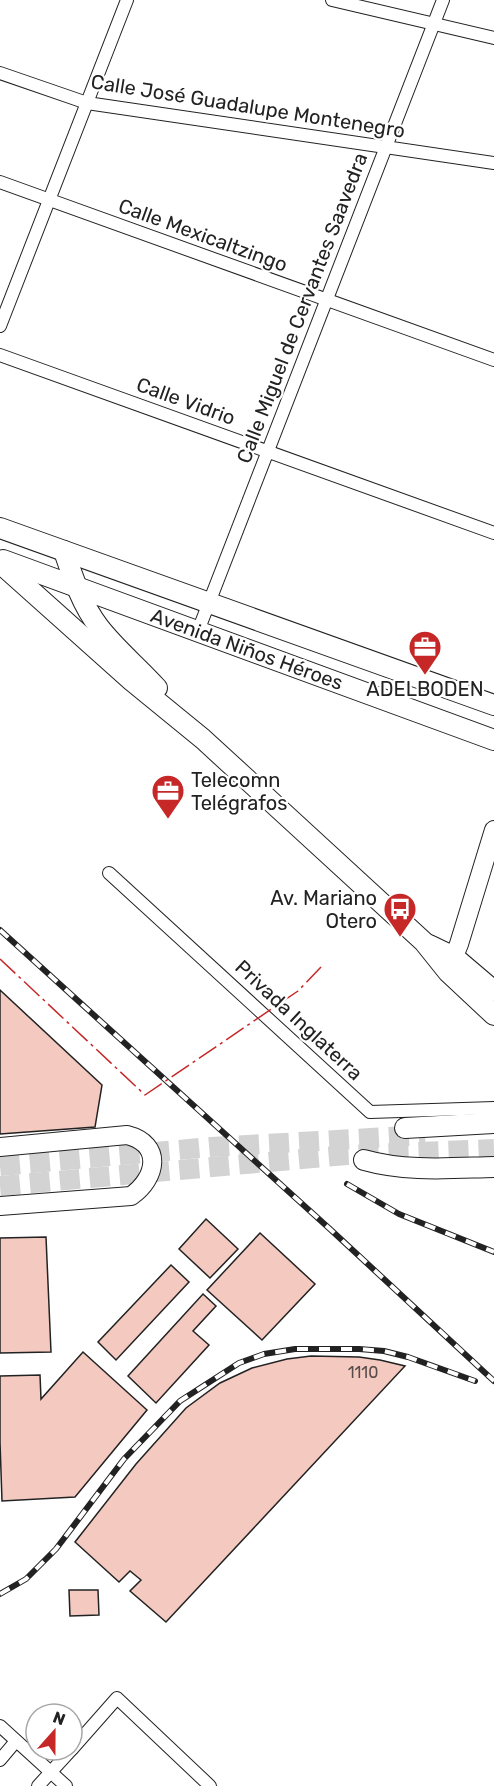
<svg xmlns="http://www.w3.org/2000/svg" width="494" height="1786" font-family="Rubik,sans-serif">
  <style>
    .building { fill: #f3c9c0; stroke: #222; stroke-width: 1.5 }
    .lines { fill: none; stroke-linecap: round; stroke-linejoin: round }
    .primary-tunnel { stroke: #d3d3d3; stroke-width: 20; stroke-dasharray: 20 10; stroke-linecap: butt }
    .minor-casing { stroke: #222; stroke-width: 14 }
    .secondary-casing { stroke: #222; stroke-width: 20 }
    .primary-casing { stroke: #222; stroke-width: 22 }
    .minor { stroke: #fff; stroke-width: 12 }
    .secondary { stroke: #fff; stroke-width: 18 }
    .primary { stroke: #fff; stroke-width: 20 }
    .rail-casing { stroke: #222; stroke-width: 6 }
    .rail { stroke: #fff; stroke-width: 4; stroke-dasharray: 11; stroke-linecap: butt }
    .power { stroke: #c62828; stroke-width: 1.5; stroke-dasharray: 21 4.5 3 4.5; stroke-linecap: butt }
    .labels { text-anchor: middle; stroke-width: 4.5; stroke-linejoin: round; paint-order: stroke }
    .number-label { font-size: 16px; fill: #564c4a }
    .street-label { font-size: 20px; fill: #222; stroke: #fff }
    .poi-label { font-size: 20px; fill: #222; stroke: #fff }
  </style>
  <rect width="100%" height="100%" fill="#fff"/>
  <g class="building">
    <path d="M 0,990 L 102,1085 L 95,1127 L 0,1134 Z"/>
    <path d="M 206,1219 L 238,1249 L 210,1278 L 179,1249 Z"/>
    <path d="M 260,1233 L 315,1284 L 262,1340 L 207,1290 Z"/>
    <path d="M 46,1237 L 51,1352 L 0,1353 L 0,1238 Z"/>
    <path d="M 171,1265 L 189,1282 L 116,1360 L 98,1342 Z"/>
    <path d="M 203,1294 L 216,1306 L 193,1331 L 209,1345 L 156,1403 L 128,1376 Z"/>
    <path d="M 83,1352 L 147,1410 L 75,1497 L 2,1501 L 0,1442 L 0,1376 L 40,1375 L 41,1399 Z"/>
    <path d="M 311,1356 L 359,1357 L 380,1360 L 405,1366 L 166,1622 L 130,1591 L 141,1580 L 130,1571 L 119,1582 L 75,1542 L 136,1464 L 186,1408 L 220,1383 L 252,1368 L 287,1359 Z"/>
    <path d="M 69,1590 L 98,1590 L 99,1615 L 70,1616 Z"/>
  </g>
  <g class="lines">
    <g class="primary-tunnel">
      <path d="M 0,1166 L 211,1147 L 425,1135"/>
      <path d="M 0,1186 L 347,1155 L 494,1149"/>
    </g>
    <g class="minor-casing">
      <g id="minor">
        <path d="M 332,0 L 494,38"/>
        <path d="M 0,73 L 87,103 L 494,163"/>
        <path d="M 0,182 L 494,360"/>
        <path d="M 0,326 L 127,0"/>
        <path d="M 0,355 L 494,533"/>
        <path d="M 198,631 L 443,0"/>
        <path d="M 109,873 L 370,1112 L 494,1108"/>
        <path d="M 0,1726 L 66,1786"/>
        <path d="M 72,1749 L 117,1698 L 210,1786"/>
        <path d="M 0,1760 L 16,1741"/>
        <path d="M 38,1786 L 71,1750"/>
      </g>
    </g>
    <g class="secondary-casing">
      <g id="secondary">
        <path d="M 448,971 L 459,944 L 494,830"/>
        <path d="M 0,1147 L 127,1135 C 163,1144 157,1178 131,1196 L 0,1206"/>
      </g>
    </g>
    <g class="primary-casing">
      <g id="primary">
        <path d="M 0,528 L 494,705"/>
        <path d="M 64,551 C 73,578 82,605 99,627 C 116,649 139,668 157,688"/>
        <path d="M 3,560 L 494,740"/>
        <path d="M 0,563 L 132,681 L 203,739 L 424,942 L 448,972 L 494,1015"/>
        <path d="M 429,945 L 454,957 L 494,991"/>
        <path d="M 405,1128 L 494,1123"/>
        <path d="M 364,1160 C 406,1172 451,1168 494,1167"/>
      </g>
    </g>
    <use href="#minor" class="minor"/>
    <use href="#secondary" class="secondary"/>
    <use href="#primary" class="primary"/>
    <g class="rail-casing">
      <g id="rail">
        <path d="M 0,930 L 331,1230 L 494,1381"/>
        <path d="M 347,1184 L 399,1214 L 494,1252"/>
        <path d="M 0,1594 L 26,1579 L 56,1549 L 124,1459 L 180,1401 L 239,1363 L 264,1354 L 295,1349 L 359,1349 L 384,1351 L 408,1357 L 475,1381"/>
      </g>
    </g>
    <use href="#rail" class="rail"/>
    <path class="power" d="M 0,959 L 145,1095 L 298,991 L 322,966"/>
  </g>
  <defs>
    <g id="office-pin" transform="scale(1.725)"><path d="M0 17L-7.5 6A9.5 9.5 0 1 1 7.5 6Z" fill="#c62828" stroke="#fff"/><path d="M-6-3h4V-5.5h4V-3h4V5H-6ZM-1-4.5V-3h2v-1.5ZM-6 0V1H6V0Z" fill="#fff"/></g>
    <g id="bus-pin" transform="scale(1.725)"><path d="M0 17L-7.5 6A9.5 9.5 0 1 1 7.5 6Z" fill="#c62828" stroke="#fff"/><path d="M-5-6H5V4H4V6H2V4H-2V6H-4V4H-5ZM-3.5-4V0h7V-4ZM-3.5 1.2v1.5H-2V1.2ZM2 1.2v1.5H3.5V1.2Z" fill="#fff"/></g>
  </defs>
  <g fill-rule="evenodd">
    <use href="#office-pin" x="425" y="647"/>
    <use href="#office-pin" x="168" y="791"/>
    <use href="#bus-pin" x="400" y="909"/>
  </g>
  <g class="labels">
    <g class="number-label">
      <text x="363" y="1378">1110</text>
    </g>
    <g class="street-label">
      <text transform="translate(248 106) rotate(9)" y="7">Calle José Guadalupe Montenegro</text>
      <text transform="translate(203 235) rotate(20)" y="7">Calle Mexicaltzingo</text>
      <text transform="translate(302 308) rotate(-69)" y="7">Calle Miguel de Cervantes Saavedra</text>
      <text transform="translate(186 401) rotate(20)" y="7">Calle Vidrio</text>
      <text transform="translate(247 649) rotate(20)" y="7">Avenida Niños Héroes</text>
      <text transform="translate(299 1020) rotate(43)" y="7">Privada Inglaterra</text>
    </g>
    <g class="poi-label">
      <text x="425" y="696">ADELBODEN</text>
      <text x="191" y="787" text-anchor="start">Telecomn<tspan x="191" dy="23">Telégrafos</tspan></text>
      <text x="377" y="905" text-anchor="end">Av. Mariano<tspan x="377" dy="23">Otero</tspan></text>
    </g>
  </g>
  <g transform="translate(54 1732) rotate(21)"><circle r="28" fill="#ffffff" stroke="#a7a7a7" stroke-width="1.5"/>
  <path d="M0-4.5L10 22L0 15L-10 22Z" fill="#c62828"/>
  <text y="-9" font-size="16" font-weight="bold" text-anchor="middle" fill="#222222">N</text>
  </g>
</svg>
